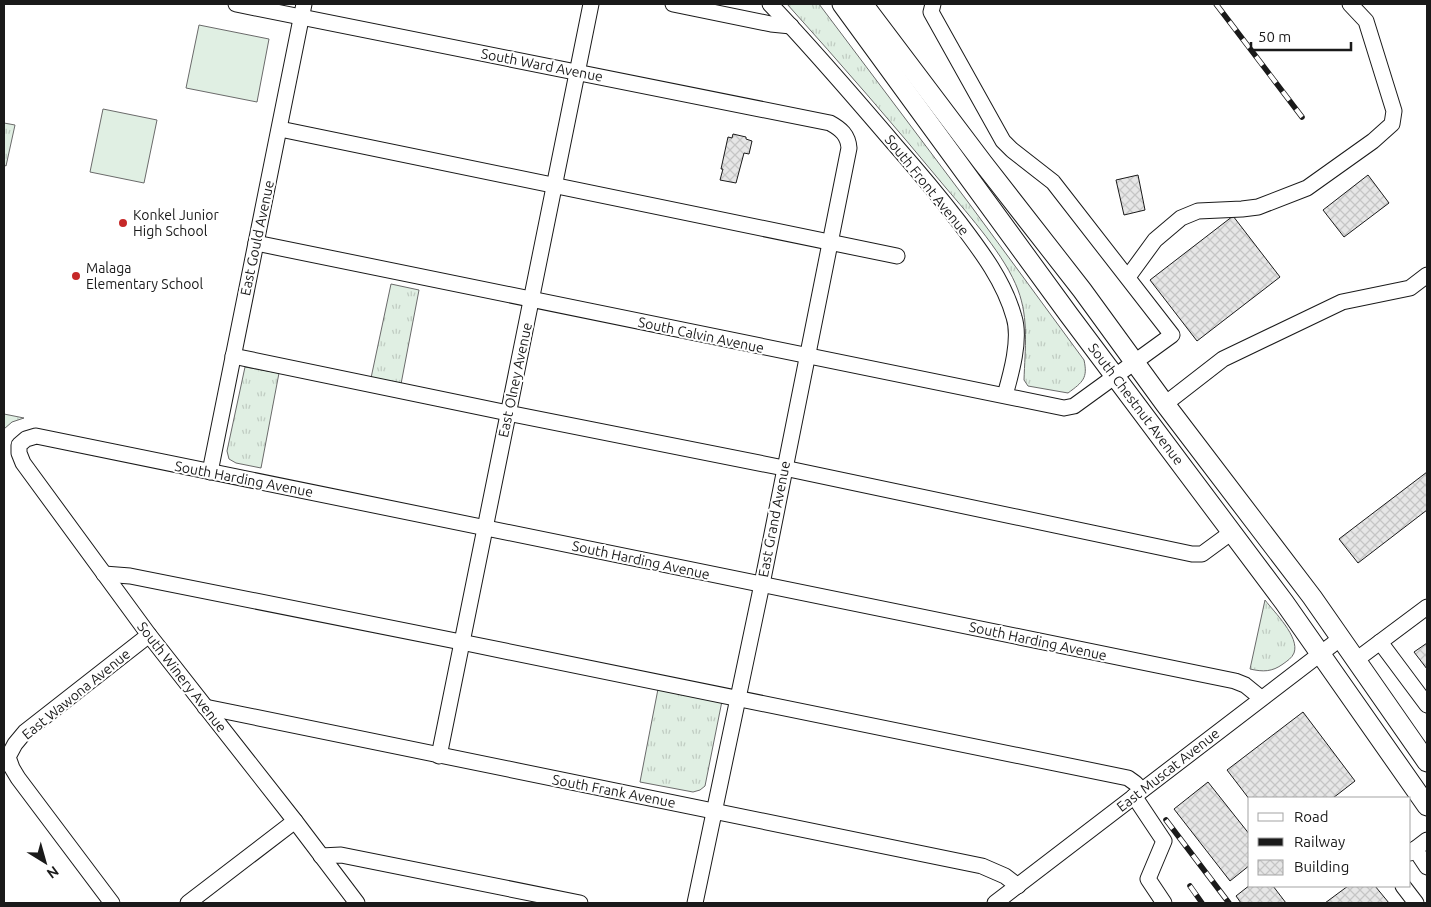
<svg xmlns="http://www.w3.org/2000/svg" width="1431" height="907" font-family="Ubuntu,sans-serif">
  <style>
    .grass { fill: url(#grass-tufts); stroke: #6a6a6a }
    .pitch { fill: #e0efe3; stroke: #6a6a6a }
    .building { fill: url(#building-cross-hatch); stroke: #1a1a1a }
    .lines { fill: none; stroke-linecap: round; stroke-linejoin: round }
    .minor-casing { stroke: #1a1a1a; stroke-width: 17 }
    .major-casing { stroke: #1a1a1a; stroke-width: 21 }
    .minor { stroke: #fff; stroke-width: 15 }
    .major { stroke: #fff; stroke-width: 19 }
    .rail-casing { stroke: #1a1a1a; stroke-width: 5.5 }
    .rail { stroke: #fff; stroke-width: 4; stroke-dasharray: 11; stroke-linecap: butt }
    .poi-dot { fill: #c62828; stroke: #fff; stroke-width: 2 }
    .labels { text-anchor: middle; stroke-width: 4; stroke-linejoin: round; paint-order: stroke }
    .street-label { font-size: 14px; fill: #1a1a1a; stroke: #fff }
    .poi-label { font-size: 14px; fill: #1a1a1a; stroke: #fff; text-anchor: start }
  </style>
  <defs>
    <pattern id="grass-tufts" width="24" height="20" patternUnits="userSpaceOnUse" patternTransform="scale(1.25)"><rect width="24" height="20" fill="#e0efe3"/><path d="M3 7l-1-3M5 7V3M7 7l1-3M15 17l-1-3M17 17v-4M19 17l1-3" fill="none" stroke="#c0ccc2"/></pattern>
    <pattern id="building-cross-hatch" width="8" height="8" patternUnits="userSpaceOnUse" patternTransform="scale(1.25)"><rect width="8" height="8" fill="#e6e6e6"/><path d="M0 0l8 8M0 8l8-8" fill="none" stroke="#c5c5c5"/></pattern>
  </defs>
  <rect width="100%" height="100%" fill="#fff"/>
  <g class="grass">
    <path d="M 787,4 L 819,4 L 971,206 L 1084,360 C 1088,378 1083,382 1068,393 L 1028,386 L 1024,380 C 1025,349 1029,319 1018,290 C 1006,257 969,215 946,188 C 894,125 841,64 787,4 Z"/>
    <path d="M 4,123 L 15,125 L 6,166 L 4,165 Z"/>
    <path d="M 391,284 L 419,290 L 401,384 L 371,378 Z"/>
    <path d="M 245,367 L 279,373 L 261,468 L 236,463 L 229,459 L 227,451 Z"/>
    <path d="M 4,414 L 24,418 L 12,422 L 4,429 Z"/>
    <path d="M 1265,600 C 1274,612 1300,637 1294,653 C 1292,658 1287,661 1283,664 C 1272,672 1263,672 1250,669 Z"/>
    <path d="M 658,689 L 722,701 L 705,786 L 700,790 L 693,792 L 640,782 Z"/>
  </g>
  <g class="pitch">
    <path d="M 199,25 L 269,39 L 257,102 L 186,88 Z"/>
    <path d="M 103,109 L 157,120 L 144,183 L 90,172 Z"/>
  </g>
  <g class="building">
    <path d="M 733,134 L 746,137 L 746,139 L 752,141 L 749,154 L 744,153 L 736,183 L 720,180 L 723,169 L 721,169 L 728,137 L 732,138 Z"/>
    <path d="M 1138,175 L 1145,210 L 1124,215 L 1116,180 Z"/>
    <path d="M 1368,175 L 1389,203 L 1344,237 L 1323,210 Z"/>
    <path d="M 1233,216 L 1280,277 L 1197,341 L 1150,280 Z"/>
    <path d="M 1427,472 L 1427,510 L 1358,563 L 1339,539 Z"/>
    <path d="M 1427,643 L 1427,669 L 1414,652 Z"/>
    <path d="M 1303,712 L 1355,781 L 1333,798 L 1250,798 L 1250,800 L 1227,770 Z"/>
    <path d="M 1208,782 L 1250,835 L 1250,865 L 1230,881 L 1174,809 Z"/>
    <path d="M 1250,885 L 1273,886 L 1286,903 L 1241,903 L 1236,896 Z"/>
    <path d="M 1348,886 L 1375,886 L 1389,903 L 1325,903 Z"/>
  </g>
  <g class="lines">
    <g class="minor-casing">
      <g id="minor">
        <path d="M 236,4 L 830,123 C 841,129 848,135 849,148 L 762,584 L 695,903"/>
        <path d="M 673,4 L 771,24 L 791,26"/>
        <path d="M 770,4 C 814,50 855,98 896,146 C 918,171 939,196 959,222 C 981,251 1004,281 1014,317 C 1021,339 1011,374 1005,395"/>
        <path d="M 280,129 L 897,256"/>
        <path d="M 256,243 L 1064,408 L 1074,406 L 1172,335 L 1053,182 L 1012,150 L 1003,141 L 931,12 L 933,4"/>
        <path d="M 1128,277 L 1155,240 L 1181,218 L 1198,211 L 1242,209 L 1258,207 L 1307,188 L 1373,141 L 1392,124 L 1394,111 L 1366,21 L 1350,4"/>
        <path d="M 233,356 L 508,413 L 784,468 L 1192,554 L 1202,554 L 1232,532"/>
        <path d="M 1165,404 L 1223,359 L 1342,302 L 1410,288 L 1427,275"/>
        <path d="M 210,472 L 304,4"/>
        <path d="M 104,574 L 130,576 L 461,642 L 1128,778 L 1135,783 L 1142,790"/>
        <path d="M 1380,642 L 1427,705"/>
        <path d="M 1356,660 L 1427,607"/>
        <path d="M 205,707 L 982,866 L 1005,876 L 1018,886"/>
        <path d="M 439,756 L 591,4"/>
        <path d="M 1134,796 L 1164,841 L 1148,879 L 1164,903"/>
        <path d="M 1415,849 L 1427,867"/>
        <path d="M 1410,853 L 1427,840"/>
        <path d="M 321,856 L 341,855 L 580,903"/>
        <path d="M 1403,886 L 1416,903"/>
        <path d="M 112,903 L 18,778 L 12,768 L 8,757 L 15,744 L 25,732 L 149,635"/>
        <path d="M 188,903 L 295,821"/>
        <path d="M 357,903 L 295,821 L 149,635 L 23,463 L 19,453 L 19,445 L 26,439 L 36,436 L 1235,681 L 1245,685 L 1261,698"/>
        <path d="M 995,903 L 1341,638"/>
      </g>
    </g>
    <g class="major-casing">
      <g id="major">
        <path d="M 842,4 L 1069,315 L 1284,602 L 1427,806"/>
        <path d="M 863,4 L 983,163 L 1082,290 L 1165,404 L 1312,597 L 1427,762"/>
      </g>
    </g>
    <use href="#minor" class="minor"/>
    <use href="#major" class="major"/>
    <g class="rail-casing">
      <g id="rail">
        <path d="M 1216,4 L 1302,117"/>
        <path d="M 1166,820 L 1229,903"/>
        <path d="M 1190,886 L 1202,903"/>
      </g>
    </g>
    <use href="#rail" class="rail"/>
  </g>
  <g class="poi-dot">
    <circle cx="123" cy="223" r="5"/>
    <circle cx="76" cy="276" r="5"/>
  </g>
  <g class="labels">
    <g class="street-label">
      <text transform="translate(542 65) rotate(11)" y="5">South Ward Avenue</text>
      <text transform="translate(927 185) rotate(51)" y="5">South Front Avenue</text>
      <text transform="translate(257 238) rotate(-78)" y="5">East Gould Avenue</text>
      <text transform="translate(701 335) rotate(12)" y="5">South Calvin Avenue</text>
      <text transform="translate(515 380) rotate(-78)" y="5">East Olney Avenue</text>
      <text transform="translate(1136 404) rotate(53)" y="5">South Chestnut Avenue</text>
      <text transform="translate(244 479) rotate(11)" y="5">South Harding Avenue</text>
      <text transform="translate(774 519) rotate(-79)" y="5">East Grand Avenue</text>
      <text transform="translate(641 560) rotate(12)" y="5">South Harding Avenue</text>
      <text transform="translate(1038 641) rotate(12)" y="5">South Harding Avenue</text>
      <text transform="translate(182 677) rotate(52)" y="5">South Winery Avenue</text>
      <text transform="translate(76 694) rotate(-39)" y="5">East Wawona Avenue</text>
      <text transform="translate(1168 770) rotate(-38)" y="5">East Muscat Avenue</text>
      <text transform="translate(614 791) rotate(11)" y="5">South Frank Avenue</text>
    </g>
    <g class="poi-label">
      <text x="133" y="220">Konkel Junior<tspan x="133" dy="16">High School</tspan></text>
      <text x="86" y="273">Malaga<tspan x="86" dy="16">Elementary School</tspan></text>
    </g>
  </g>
  <rect width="1431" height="907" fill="none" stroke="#1a1a1a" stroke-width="10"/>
  <rect x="1248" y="797" width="162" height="90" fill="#ffffff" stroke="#a3a3a3"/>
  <rect x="1258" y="813" width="25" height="8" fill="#ffffff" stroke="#a3a3a3"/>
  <text x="1294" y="822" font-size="15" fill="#1a1a1a">Road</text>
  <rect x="1258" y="838" width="25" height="8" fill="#1a1a1a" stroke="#a3a3a3"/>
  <text x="1294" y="847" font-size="15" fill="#1a1a1a">Railway</text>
  <rect x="1258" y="860" width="25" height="15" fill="url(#building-cross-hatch)" stroke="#a3a3a3"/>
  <text x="1294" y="872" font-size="15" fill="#1a1a1a">Building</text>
  <g transform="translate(45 862) rotate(143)" stroke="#ffffff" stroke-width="4" paint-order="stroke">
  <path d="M0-4L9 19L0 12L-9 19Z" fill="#1a1a1a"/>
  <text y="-8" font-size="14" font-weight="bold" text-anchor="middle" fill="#1a1a1a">N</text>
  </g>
  <path d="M1251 42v8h100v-8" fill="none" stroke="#1a1a1a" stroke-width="2.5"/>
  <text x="1258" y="42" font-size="15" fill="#1a1a1a" stroke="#ffffff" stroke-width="4" paint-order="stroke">50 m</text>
</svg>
